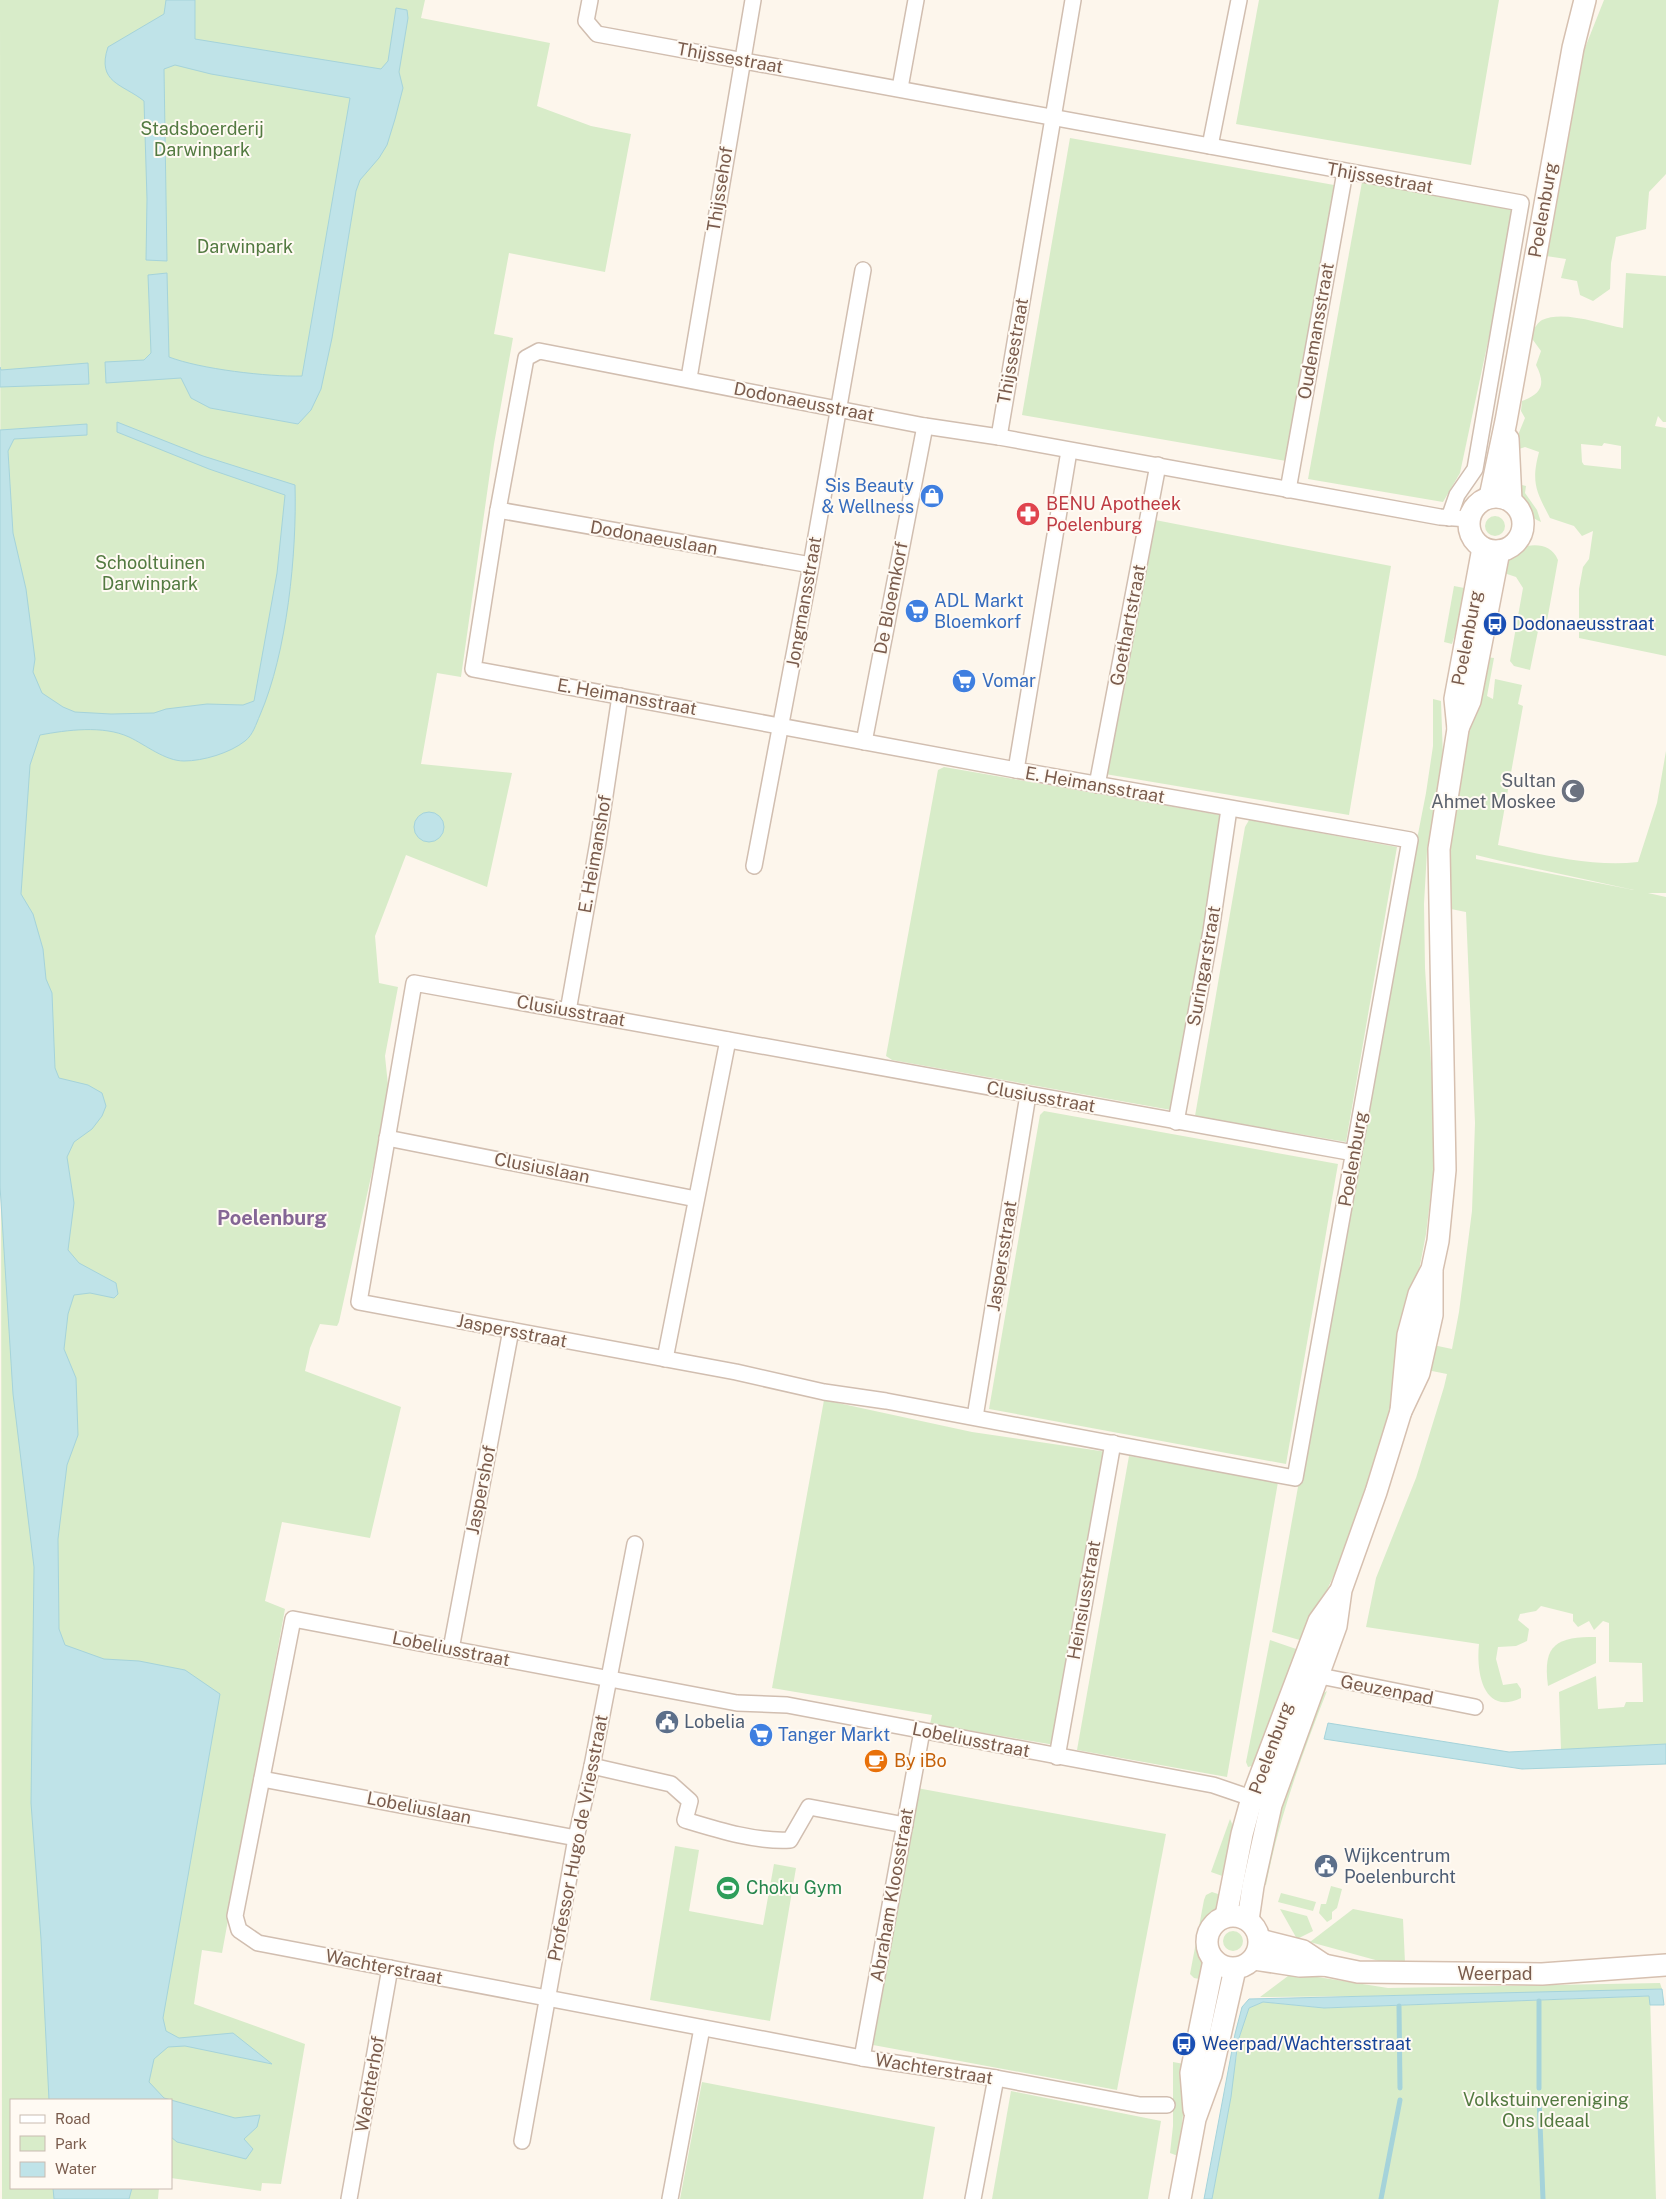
<svg xmlns="http://www.w3.org/2000/svg" width="1666" height="2199" font-family="'Public Sans',sans-serif">
  <style>
    .green { fill: #d8ecc9; fill-rule: evenodd }
    .water { fill: #bfe3e8; stroke: #a5d3da }
    .lines { fill: none; stroke-linecap: round; stroke-linejoin: round }
    .stream { stroke: #a5d3da; stroke-width: 5 }
    .street-casing { stroke: #d1beb0; stroke-width: 18 }
    .secondary-casing { stroke: #d6c0b0; stroke-width: 24 }
    .street { stroke: #fff; stroke-width: 15 }
    .secondary { stroke: #fff; stroke-width: 21 }
    .labels { text-anchor: middle; stroke-width: 4; stroke-linejoin: round; paint-order: stroke }
    .street-label { font-size: 18px; fill: #7a5c4d; stroke: #fffaf3 }
    .park-label { font-size: 18px; fill: #537a41; stroke: #fffaf3 }
    .shop-label { font-size: 18px; fill: #366cbe; stroke: #fffaf3; text-anchor: start }
    .health-label { font-size: 18px; fill: #be3a42; stroke: #fffaf3; text-anchor: start }
    .transit-label { font-size: 18px; fill: #164399; stroke: #fffaf3; text-anchor: start }
    .worship-label { font-size: 18px; fill: #5b616d; stroke: #fffaf3; text-anchor: end }
    .service-label { font-size: 18px; fill: #4e5e75; stroke: #fffaf3; text-anchor: start }
    .food-label { font-size: 18px; fill: #c56008; stroke: #fffaf3; text-anchor: start }
    .leisure-label { font-size: 18px; fill: #27864d; stroke: #fffaf3; text-anchor: start }
    .quarter-label { font-size: 20px; font-weight: bold; fill: #846695; stroke: #fffaf3 }
  </style>
  <rect width="100%" height="100%" fill="#fdf6ec"/>
  <g class="green">
    <path d="M 0,0 L 425,0 L 421,18 L 550,43 L 537,106 L 591,126 L 631,134 L 605,272 L 509,253 L 494,334 L 513,338 L 494,444 L 461,677 L 437,673 L 421,764 L 512,773 L 487,887 L 406,855 L 375,936 L 379,983 L 398,987 L 385,1056 L 389,1095 L 339,1322 L 337,1326 L 320,1324 L 310,1348 L 305,1371 L 401,1407 L 370,1538 L 282,1522 L 265,1601 L 285,1609 L 222,1953 L 202,1950 L 194,2004 L 305,2044 L 281,2184 L 262,2183 L 261,2191 L 171,2178 L 171,2100 L 11,2100 L 11,2188 L 159,2188 L 158,2199 L 2,2199 Z"/>
    <path d="M 1259,0 L 1499,0 L 1471,165 L 1236,124 Z"/>
    <path d="M 1604,0 L 1666,0 L 1666,174 L 1649,192 L 1646,229 L 1616,237 L 1611,263 L 1610,289 L 1593,301 L 1580,295 L 1577,281 L 1561,278 L 1566,259 L 1533,254 L 1569,88 Z"/>
    <path d="M 1070,138 L 1334,185 L 1286,461 L 1022,415 Z"/>
    <path d="M 1362,182 L 1516,210 L 1460,473 L 1443,502 L 1308,479 Z"/>
    <path d="M 1626,273 L 1666,276 L 1666,422 L 1663,422 L 1658,416 L 1655,426 L 1666,428 L 1666,656 L 1579,638 L 1579,589 L 1583,567 L 1589,559 L 1593,531 L 1582,536 L 1574,526 L 1550,518 C 1536,491 1531,483 1539,452 L 1525,447 L 1519,449 L 1518,435 L 1525,418 L 1521,411 L 1522,401 C 1542,394 1546,384 1536,365 L 1541,351 L 1533,340 L 1532,331 C 1535,328 1538,322 1542,320 C 1563,310 1601,324 1623,328 ZM 1604,443 L 1621,446 L 1621,469 L 1584,465 L 1582,462 L 1581,444 L 1602,446 Z"/>
    <path d="M 1518,484 L 1526,486 L 1525,493 L 1537,510 L 1541,522 C 1523,514 1521,503 1518,484 Z"/>
    <circle cx="1495" cy="526" r="10"/>
    <path d="M 1150,519 L 1391,566 L 1349,815 L 1105,774 Z"/>
    <path d="M 1527,546 C 1540,544 1552,546 1558,560 L 1545,632 L 1538,631 L 1530,670 L 1514,666 L 1510,661 L 1523,588 L 1516,577 L 1501,572 L 1510,557 Z"/>
    <path d="M 1454,586 L 1469,589 L 1452,644 L 1444,642 Z"/>
    <path d="M 1485,657 L 1494,658 L 1487,696 L 1493,699 L 1495,679 L 1522,685 L 1518,704 L 1523,706 L 1498,845 C 1544,855 1592,867 1638,862 L 1657,803 L 1666,751 L 1666,893 L 1648,893 L 1666,897 L 1666,1744 L 1561,1750 L 1559,1692 L 1596,1676 L 1598,1709 L 1624,1707 L 1626,1702 L 1643,1702 L 1642,1663 L 1609,1662 L 1609,1623 L 1603,1621 L 1594,1630 L 1589,1621 L 1578,1627 L 1573,1621 L 1573,1614 L 1541,1606 L 1536,1611 L 1520,1614 L 1518,1620 L 1529,1629 L 1527,1641 L 1516,1646 L 1498,1647 L 1496,1659 L 1503,1685 L 1517,1683 L 1521,1689 L 1521,1698 C 1483,1716 1476,1672 1479,1644 L 1366,1627 L 1376,1578 L 1416,1478 L 1444,1387 L 1447,1374 L 1427,1370 L 1433,1345 L 1452,1349 L 1459,1312 L 1472,1211 L 1475,1123 L 1466,912 L 1451,909 C 1449,895 1445,880 1446,867 C 1452,796 1472,727 1485,657 ZM 1476,855 L 1505,862 L 1634,890 L 1476,859 Z"/>
    <path d="M 1433,699 L 1441,701 L 1443,758 L 1427,851 L 1424,904 L 1425,968 L 1433,1095 L 1435,1159 L 1426,1234 L 1393,1406 L 1375,1470 L 1341,1560 L 1303,1641 L 1272,1632 L 1381,1024 L 1426,793 L 1433,746 Z"/>
    <path d="M 944,767 L 1220,815 L 1224,818 L 1171,1110 L 892,1060 L 886,1056 L 938,770 Z"/>
    <path d="M 1249,820 L 1397,847 L 1346,1142 L 1195,1116 L 1245,827 Z"/>
    <path d="M 1044,1111 L 1338,1164 L 1286,1464 L 989,1409 L 1040,1115 Z"/>
    <path d="M 824,1400 L 972,1432 L 1107,1452 L 1055,1745 L 930,1724 L 932,1715 L 772,1688 Z"/>
    <path d="M 1129,1456 L 1278,1482 L 1227,1777 L 1077,1750 Z"/>
    <path d="M 1596,1637 L 1596,1663 L 1548,1686 C 1542,1643 1558,1637 1596,1637 Z"/>
    <path d="M 1270,1640 L 1299,1650 L 1256,1765 L 1248,1767 L 1246,1762 Z"/>
    <path d="M 1327,1691 C 1302,1754 1279,1818 1266,1885 L 1260,1883 L 1272,1833 L 1316,1698 Z"/>
    <path d="M 917,1788 L 1166,1834 L 1117,2090 L 873,2045 Z"/>
    <path d="M 1230,1819 L 1233,1826 L 1228,1878 L 1211,1872 Z"/>
    <path d="M 675,1846 L 699,1850 L 689,1911 L 763,1925 L 774,1864 L 796,1868 L 770,2021 L 650,2000 Z"/>
    <path d="M 1331,1886 L 1342,1889 L 1337,1908 L 1332,1912 L 1332,1919 L 1327,1922 L 1319,1913 L 1321,1904 L 1326,1904 Z"/>
    <path d="M 1212,1892 L 1224,1896 L 1218,1910 L 1209,1919 L 1201,1936 L 1199,1944 L 1206,1961 L 1205,1980 L 1194,1978 L 1190,1974 L 1204,1900 L 1206,1895 Z"/>
    <path d="M 1281,1893 L 1316,1902 L 1313,1911 L 1278,1902 Z"/>
    <path d="M 1280,1909 L 1307,1916 L 1313,1931 L 1297,1939 Z"/>
    <path d="M 1353,1909 L 1403,1919 L 1405,1963 L 1379,1961 L 1310,1942 Z"/>
    <circle cx="1233" cy="1941" r="10"/>
    <path d="M 1292,1973 L 1388,1988 L 1660,1983 L 1662,1989 L 1549,1994 L 1260,1997 Z"/>
    <path d="M 1650,1996 L 1656,2199 L 1212,2199 L 1241,2030 L 1249,2008 L 1263,2002 L 1324,2008 Z"/>
    <path d="M 1173,2062 L 1184,2064 L 1184,2107 L 1178,2156 L 1170,2153 L 1173,2126 Z"/>
    <path d="M 702,2082 L 935,2127 L 923,2199 L 680,2199 Z"/>
    <path d="M 1011,2091 L 1161,2121 L 1148,2199 L 992,2199 Z"/>
  </g>
  <g class="water">
    <path d="M 166,0 L 195,0 L 195,39 L 381,69 L 388,61 L 396,8 L 407,10 L 408,18 L 399,72 L 403,88 L 395,119 L 387,145 L 379,158 L 360,180 L 356,191 L 332,338 L 321,389 L 311,410 L 298,424 L 210,408 L 191,398 L 181,378 L 106,383 L 105,362 L 144,360 L 151,353 L 148,275 L 167,273 L 169,357 C 200,369 268,377 302,376 L 350,98 L 211,74 L 175,65 L 164,69 L 167,261 L 146,260 L 147,199 L 144,101 C 123,84 96,83 108,47 L 164,14 Z"/>
    <path d="M 88,363 L 89,384 L 0,387 L 0,367 L 1,370 Z"/>
    <path d="M 117,422 L 203,456 L 295,485 C 297,553 287,653 260,715 C 256,724 253,735 245,741 C 230,753 203,761 184,761 C 165,761 146,745 129,737 C 103,725 67,730 40,735 L 30,765 L 21,894 L 33,914 L 43,949 L 46,979 L 52,993 L 55,1068 L 59,1078 L 88,1085 L 102,1093 L 106,1106 L 102,1116 L 92,1129 L 74,1142 L 67,1157 L 74,1203 L 68,1250 L 79,1263 L 116,1283 L 118,1294 L 114,1298 L 90,1293 L 74,1295 L 68,1314 L 64,1349 L 76,1378 L 78,1435 L 67,1465 L 58,1539 L 59,1629 L 65,1645 L 104,1659 L 139,1661 L 185,1670 L 220,1694 L 163,2018 L 166,2031 L 179,2038 L 233,2033 L 272,2064 L 185,2046 L 168,2047 L 154,2059 L 149,2082 L 164,2098 L 171,2100 L 49,2100 L 41,1939 L 31,1803 L 34,1567 L 13,1394 L 0,1186 L 0,430 L 87,424 L 87,435 L 14,439 L 8,451 L 13,533 L 26,589 L 35,659 L 33,672 L 42,693 L 63,707 L 75,712 L 111,714 L 154,713 L 166,709 L 207,704 L 243,705 L 254,701 L 277,573 L 285,495 L 209,469 L 117,432 Z"/>
    <circle cx="429" cy="827" r="15"/>
    <path d="M 1328,1723 L 1509,1752 L 1666,1744 L 1666,1764 L 1522,1769 L 1324,1739 Z"/>
    <path d="M 1662,1989 L 1664,2005 L 1650,2005 L 1649,1996 L 1324,2008 L 1263,2002 L 1249,2008 L 1238,2041 L 1231,2097 L 1212,2199 L 1204,2199 L 1235,2034 L 1242,2007 L 1249,1999 Z"/>
    <path d="M 171,2100 L 235,2118 L 260,2115 L 257,2127 L 244,2139 L 253,2149 L 246,2159 L 177,2142 L 171,2137 Z"/>
    <path d="M 53,2188 L 132,2188 L 129,2199 L 54,2199 Z"/>
  </g>
  <g class="lines">
    <g class="stream">
      <path d="M 1399,2006 L 1400,2088"/>
      <path d="M 1539,2088 L 1539,2001"/>
      <path d="M 1539,2098 L 1543,2199"/>
      <path d="M 1381,2199 L 1400,2100"/>
    </g>
    <g class="street-casing">
      <g id="street">
        <path d="M 590,0 L 586,21 L 597,34 L 1521,203 L 1475,469 L 1457,495 L 1449,518"/>
        <path d="M 900,88 L 916,0"/>
        <path d="M 1210,146 L 1239,0"/>
        <path d="M 689,378 L 753,0"/>
        <path d="M 999,437 L 1073,0"/>
        <path d="M 1288,490 L 1345,172"/>
        <path d="M 498,510 L 811,565"/>
        <path d="M 864,742 L 925,426"/>
        <path d="M 1016,770 L 1069,451"/>
        <path d="M 1097,785 L 1158,465"/>
        <path d="M 754,866 L 811,565 L 863,270"/>
        <path d="M 568,1011 L 598,842 L 620,696"/>
        <path d="M 1176,1122 L 1211,931 L 1229,809"/>
        <path d="M 387,1138 L 696,1199"/>
        <path d="M 1354,1153 L 414,983 L 359,1302 L 736,1372 L 824,1392 L 886,1401 L 1295,1478 L 1410,840 L 1016,770 L 473,669 L 498,510 L 526,358 L 539,351 L 925,426 L 999,437 L 1440,517 L 1469,519"/>
        <path d="M 665,1359 L 728,1040"/>
        <path d="M 975,1417 L 1028,1095"/>
        <path d="M 451,1649 L 511,1330"/>
        <path d="M 1310,1674 L 1475,1707"/>
        <path d="M 1057,1757 L 1113,1443"/>
        <path d="M 592,1766 L 671,1784 L 690,1801 L 685,1820 C 718,1830 756,1842 790,1840 L 809,1807 L 905,1825"/>
        <path d="M 262,1779 L 576,1838"/>
        <path d="M 862,2058 L 922,1731"/>
        <path d="M 1167,2105 L 1140,2105 L 996,2078 L 862,2058 L 258,1943 L 239,1930 L 235,1916 L 293,1619 L 737,1703 L 787,1705 L 1213,1785 L 1260,1801"/>
        <path d="M 522,2141 L 576,1838 L 592,1766 L 635,1544"/>
        <path d="M 349,2199 L 390,1968"/>
        <path d="M 670,2199 L 702,2028"/>
        <path d="M 973,2199 L 996,2078"/>
      </g>
    </g>
    <g class="secondary-casing">
      <g id="secondary">
        <path d="M 1508,439 L 1511,501"/>
        <circle cx="1496" cy="524" r="27"/>
        <path d="M 1490,497 L 1506,421 L 1573,48 L 1585,0"/>
        <path d="M 1458,728 L 1470,701 L 1499,551"/>
        <path d="M 1401,1411 L 1408,1335 L 1419,1294 L 1432,1269 L 1438,1241 L 1445,1170 L 1439,849 L 1458,729 L 1455,699 L 1483,548"/>
        <circle cx="1233" cy="1942" r="26"/>
        <path d="M 1226,1916 L 1242,1834 L 1252,1798 L 1319,1621 L 1339,1593"/>
        <path d="M 1248,1920 L 1253,1886 L 1271,1805 L 1336,1626 L 1341,1590 L 1376,1492 L 1401,1411 L 1419,1373 L 1432,1315 L 1432,1272"/>
        <path d="M 1260,1940 L 1303,1951 L 1324,1965"/>
        <path d="M 1254,1959 L 1300,1966 L 1324,1965 L 1358,1972 L 1542,1974 L 1666,1965"/>
        <path d="M 1194,2110 L 1191,2073 L 1214,1960"/>
        <path d="M 1180,2199 L 1195,2119 L 1211,2075 L 1235,1969"/>
      </g>
    </g>
    <use href="#street" class="street"/>
    <use href="#secondary" class="secondary"/>
  </g>
  <defs>
    <g id="shop-disc" transform="scale(1.25)"><circle r="9.5" fill="#3f7fe0" stroke="#fffaf3"/><path d="M-5-2.5h2.3a2.7 3.5 0 0 1 5.4 0H5L5.5 6h-11ZM-1.5-2.5h3a1.5 2.3 0 0 0-3 0Z" fill="#fff"/></g>
    <g id="pharmacy-disc" transform="scale(1.25)"><circle r="9.5" fill="#e0444e" stroke="#fffaf3"/><path d="M-2-6h4v4h4v4h-4v4h-4v-4h-4v-4h4Z" fill="#fff"/></g>
    <g id="supermarket-disc" transform="scale(1.25)"><circle r="9.5" fill="#3f7fe0" stroke="#fffaf3"/><path d="M-6-5.5h2.5l.6 2H6L4.5 2H-2.5L-4.4-4H-6ZM-1.5 3.2a1.3 1.3 0 1 0 .1 0ZM3 3.2a1.3 1.3 0 1 0 .1 0Z" fill="#fff"/></g>
    <g id="bus-disc" transform="scale(1.25)"><circle r="9.5" fill="#1a4fb4" stroke="#fffaf3"/><path d="M-5-6H5V4H4V6H2V4H-2V6H-4V4H-5ZM-3.5-4V0h7V-4ZM-3.5 1.2v1.5H-2V1.2ZM2 1.2v1.5H3.5V1.2Z" fill="#fff"/></g>
    <g id="mosque-disc" transform="scale(1.25)"><circle r="9.5" fill="#6b7280" stroke="#fffaf3"/><path d="M3.5-4.9A6 6 0 1 0 3.5 4.9A5 5 0 1 1 3.5-4.9Z" fill="#fff"/></g>
    <g id="civic-disc" transform="scale(1.25)"><circle r="9.5" fill="#5c6f8a" stroke="#fffaf3"/><path d="M-.6-6.5H3V-4.5H.6V-3L4-1V1h2V6H-6V1h2V-1L-.6-3ZM-1.2 2.5V6h2.4V2.5Z" fill="#fff"/></g>
    <g id="cafe-disc" transform="scale(1.25)"><circle r="9.5" fill="#e8710a" stroke="#fffaf3"/><path d="M-5.5-4.5H6V0H3Q3 3.5 0 3.5H-2.5Q-5.5 3.5-5.5 0ZM3-3.2v2h1.7v-2ZM-6 4.5H4V6H-6Z" fill="#fff"/></g>
    <g id="stadium-disc" transform="scale(1.25)"><circle r="9.5" fill="#2e9e5b" stroke="#fffaf3"/><path d="M0-5a6.5 5 0 1 0 0 10a6.5 5 0 1 0 0-10ZM-3.5-1.8h7v3.6h-7Z" fill="#fff"/></g>
  </defs>
  <g fill-rule="evenodd">
    <use href="#shop-disc" x="932" y="496"/>
    <use href="#pharmacy-disc" x="1028" y="514"/>
    <use href="#supermarket-disc" x="917" y="611"/>
    <use href="#bus-disc" x="1495" y="624"/>
    <use href="#supermarket-disc" x="964" y="681"/>
    <use href="#mosque-disc" x="1573" y="791"/>
    <use href="#civic-disc" x="667" y="1722"/>
    <use href="#supermarket-disc" x="761" y="1735"/>
    <use href="#cafe-disc" x="876" y="1761"/>
    <use href="#civic-disc" x="1326" y="1866"/>
    <use href="#stadium-disc" x="728" y="1888"/>
    <use href="#bus-disc" x="1184" y="2044"/>
  </g>
  <g class="labels">
    <g class="street-label">
      <text transform="translate(730 58) rotate(10)" y="6">Thijssestraat</text>
      <text transform="translate(1380 178) rotate(10)" y="6">Thijssestraat</text>
      <text transform="translate(720 189) rotate(-81)" y="6">Thijssehof</text>
      <text transform="translate(1543 210) rotate(-80)" y="6">Poelenburg</text>
      <text transform="translate(1316 331) rotate(-80)" y="6">Oudemansstraat</text>
      <text transform="translate(1013 351) rotate(-80)" y="6">Thijssestraat</text>
      <text transform="translate(804 402) rotate(11)" y="6">Dodonaeusstraat</text>
      <text transform="translate(654 538) rotate(10)" y="6">Dodonaeuslaan</text>
      <text transform="translate(891 598) rotate(-79)" y="6">De Bloemkorf</text>
      <text transform="translate(804 602) rotate(-80)" y="6">Jongmansstraat</text>
      <text transform="translate(1128 625) rotate(-79)" y="6">Goethartstraat</text>
      <text transform="translate(1467 638) rotate(-79)" y="6">Poelenburg</text>
      <text transform="translate(627 697) rotate(10)" y="6">E. Heimansstraat</text>
      <text transform="translate(1095 785) rotate(10)" y="6">E. Heimansstraat</text>
      <text transform="translate(595 854) rotate(-80)" y="6">E. Heimanshof</text>
      <text transform="translate(1204 966) rotate(-80)" y="6">Suringarstraat</text>
      <text transform="translate(571 1011) rotate(10)" y="6">Clusiusstraat</text>
      <text transform="translate(1041 1097) rotate(10)" y="6">Clusiusstraat</text>
      <text transform="translate(1353 1159) rotate(-80)" y="6">Poelenburg</text>
      <text transform="translate(542 1168) rotate(11)" y="6">Clusiuslaan</text>
      <text transform="translate(1002 1256) rotate(-81)" y="6">Jaspersstraat</text>
      <text transform="translate(512 1331) rotate(11)" y="6">Jaspersstraat</text>
      <text transform="translate(481 1490) rotate(-79)" y="6">Jaspershof</text>
      <text transform="translate(1084 1600) rotate(-80)" y="6">Heinsiusstraat</text>
      <text transform="translate(451 1649) rotate(11)" y="6">Lobeliusstraat</text>
      <text transform="translate(1387 1690) rotate(11)" y="6">Geuzenpad</text>
      <text transform="translate(971 1740) rotate(11)" y="6">Lobeliusstraat</text>
      <text transform="translate(1271 1748) rotate(-70)" y="6">Poelenburg</text>
      <text transform="translate(419 1808) rotate(11)" y="6">Lobeliuslaan</text>
      <text transform="translate(578 1838) rotate(-79)" y="6">Professor Hugo de Vriesstraat</text>
      <text transform="translate(892 1895) rotate(-80)" y="6">Abraham Kloosstraat</text>
      <text transform="translate(384 1967) rotate(11)" y="6">Wachterstraat</text>
      <text x="1495" y="1980">Weerpad</text>
      <text transform="translate(934 2069) rotate(9)" y="6">Wachterstraat</text>
      <text transform="translate(370 2084) rotate(-80)" y="6">Wachterhof</text>
    </g>
    <g class="park-label">
      <text x="202" y="135">Stadsboerderij<tspan x="202" dy="21">Darwinpark</tspan></text>
      <text x="245" y="253">Darwinpark</text>
      <text x="150" y="569">Schooltuinen<tspan x="150" dy="21">Darwinpark</tspan></text>
      <text x="1546" y="2106">Volkstuinvereniging<tspan x="1546" dy="21">Ons Ideaal</tspan></text>
    </g>
    <g class="shop-label">
      <text x="914" y="492" text-anchor="end">Sis Beauty<tspan x="914" dy="21">&amp; Wellness</tspan></text>
      <text x="934" y="607">ADL Markt<tspan x="934" dy="21">Bloemkorf</tspan></text>
      <text x="982" y="687">Vomar</text>
      <text x="778" y="1741">Tanger Markt</text>
    </g>
    <g class="health-label">
      <text x="1046" y="510">BENU Apotheek<tspan x="1046" dy="21">Poelenburg</tspan></text>
    </g>
    <g class="transit-label">
      <text x="1512" y="630">Dodonaeusstraat</text>
      <text x="1202" y="2050">Weerpad/Wachtersstraat</text>
    </g>
    <g class="worship-label">
      <text x="1556" y="787">Sultan<tspan x="1556" dy="21">Ahmet Moskee</tspan></text>
    </g>
    <g class="service-label">
      <text x="684" y="1728">Lobelia</text>
      <text x="1344" y="1862">Wijkcentrum<tspan x="1344" dy="21">Poelenburcht</tspan></text>
    </g>
    <g class="food-label">
      <text x="894" y="1767">By iBo</text>
    </g>
    <g class="leisure-label">
      <text x="746" y="1894">Choku Gym</text>
    </g>
    <g class="quarter-label">
      <text x="272" y="1225">Poelenburg</text>
    </g>
  </g>
  <rect x="10" y="2099" width="162" height="90" fill="#fffaf3" stroke="#cabbb1"/>
  <rect x="20" y="2115" width="25" height="8" fill="#ffffff" stroke="#cabbb1"/>
  <text x="55" y="2124" font-size="15" fill="#7a5c4d">Road</text>
  <rect x="20" y="2136" width="25" height="15" fill="#d8ecc9" stroke="#cabbb1"/>
  <text x="55" y="2149" font-size="15" fill="#7a5c4d">Park</text>
  <rect x="20" y="2162" width="25" height="15" fill="#bfe3e8" stroke="#cabbb1"/>
  <text x="55" y="2174" font-size="15" fill="#7a5c4d">Water</text>
</svg>
